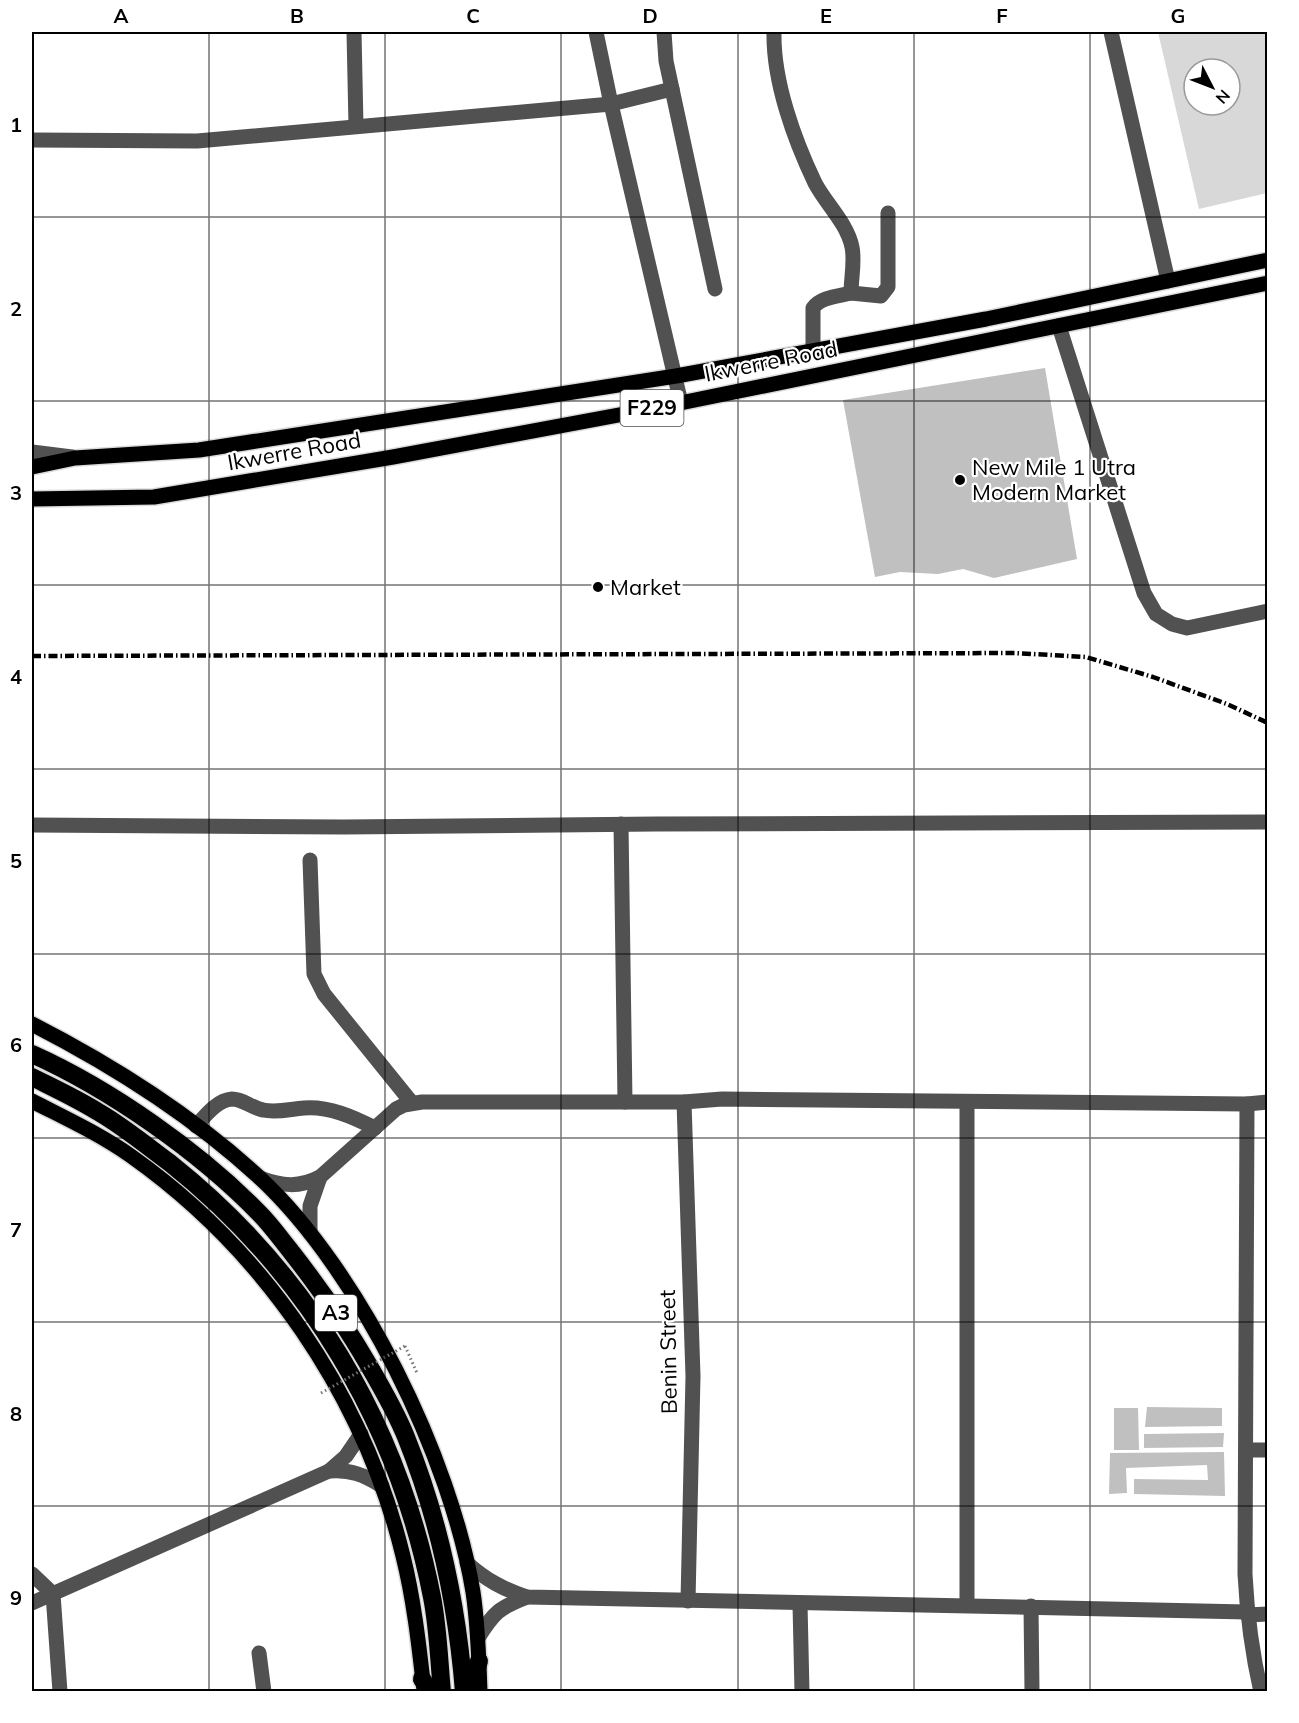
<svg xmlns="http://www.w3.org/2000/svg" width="1299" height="1723" font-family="Mulish,sans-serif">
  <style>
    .green { fill: #d8d8d8; fill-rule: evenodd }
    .building { fill: #c0c0c0 }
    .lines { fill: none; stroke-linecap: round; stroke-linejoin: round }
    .major-casing { stroke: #dbdbdb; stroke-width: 18 }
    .highway-casing { stroke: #dbdbdb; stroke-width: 21 }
    .path { stroke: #737373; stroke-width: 3; stroke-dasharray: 1.5 3; stroke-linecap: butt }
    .minor { stroke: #515151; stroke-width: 15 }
    .major { stroke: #000; stroke-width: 15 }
    .highway { stroke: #000; stroke-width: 18 }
    .rail { stroke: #000; stroke-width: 4.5; stroke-dasharray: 9 3 1.5 3; stroke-linecap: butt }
    .path-bridge { stroke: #737373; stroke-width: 3; stroke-dasharray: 1.5 3; stroke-linecap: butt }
    .grid { fill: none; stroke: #000; stroke-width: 1.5; stroke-opacity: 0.55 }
    .poi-dot { fill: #000; stroke: #fff; stroke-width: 2 }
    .labels { text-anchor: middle; stroke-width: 4.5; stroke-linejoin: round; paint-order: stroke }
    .shield { fill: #fff; stroke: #4c4c4c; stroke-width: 1.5 }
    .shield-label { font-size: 21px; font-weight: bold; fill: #000 }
    .street-label { font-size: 22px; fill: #000; stroke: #fff }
    .poi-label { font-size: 22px; fill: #000; stroke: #fff; text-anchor: start }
    .neatline { fill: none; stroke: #000; stroke-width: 2 }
    .grid-label { font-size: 20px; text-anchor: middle; font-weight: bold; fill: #000 }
  </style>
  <rect width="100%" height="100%" fill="#fff"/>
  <path class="green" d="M 1158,32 L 1267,32 L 1267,193 L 1199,209 ZM 1194,69 L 1230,69 L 1230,105 L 1194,105 Z"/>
  <g class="building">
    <path d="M 1045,368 L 1077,559 L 994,578 L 963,569 L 938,574 L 900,572 L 875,577 L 843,400 Z"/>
    <path d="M 1147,1407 L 1222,1408 L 1222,1426 L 1145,1427 Z"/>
    <path d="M 1114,1408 L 1138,1408 L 1139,1450 L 1114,1450 Z"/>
    <path d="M 1224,1433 L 1223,1447 L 1144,1448 L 1144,1434 Z"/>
    <path d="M 1224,1452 L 1225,1496 L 1134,1494 L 1134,1479 L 1208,1480 L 1207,1465 L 1126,1468 L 1127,1493 L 1109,1494 L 1110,1453 Z"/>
  </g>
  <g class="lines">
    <g class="major-casing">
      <g id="major">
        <path d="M 32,467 L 75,458 L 199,450 L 676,376 L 986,319 L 1268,260"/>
        <path d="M 32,499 L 154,497 L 393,457 L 651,409 L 1268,283"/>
        <path d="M 32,1024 C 112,1065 194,1117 260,1178 C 360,1271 451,1458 473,1592 C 478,1625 479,1658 480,1692"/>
        <path d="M 32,1101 C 65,1118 100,1134 131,1156 C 265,1251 364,1396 403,1556 C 414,1600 419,1646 424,1690"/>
      </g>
    </g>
    <g class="highway-casing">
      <g id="highway">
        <path d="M 32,1054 C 110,1089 200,1152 260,1214 C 271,1225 280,1238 289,1249 C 318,1286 345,1324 368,1364 C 382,1388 396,1412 406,1437 C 439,1519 457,1604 464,1692"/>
        <path d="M 32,1077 C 54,1088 78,1099 100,1113 C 124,1127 147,1146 170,1163 C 308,1273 398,1423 432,1597 C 438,1627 439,1660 442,1692"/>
        <path d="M 422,1679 L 430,1692"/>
        <path d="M 470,1692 L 479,1661"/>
      </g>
    </g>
    <path class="path" d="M 405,1346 L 417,1373"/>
    <g class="minor">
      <path d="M 354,32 L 356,126"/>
      <path d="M 596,32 L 611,104 L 681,403"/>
      <path d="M 664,32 L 666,61 L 715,289"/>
      <path d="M 774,32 C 773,81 794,139 815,183 C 826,204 847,223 852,247 C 855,261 851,279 851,293 C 839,296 820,297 813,308 L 813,350"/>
      <path d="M 1111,32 L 1168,281"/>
      <path d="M 32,140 L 197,141 L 611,104 L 672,89"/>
      <path d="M 851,293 L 881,296 L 888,287 L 888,213"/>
      <path d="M 1059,326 L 1144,593 L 1156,614 L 1172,624 L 1187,628 L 1268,611"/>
      <path d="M 32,452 L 72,457"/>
      <path d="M 621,824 L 625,1102"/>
      <path d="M 32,825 L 344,827 L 656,824 L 1268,822"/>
      <path d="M 310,860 L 314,974 L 324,994 L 412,1103"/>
      <path d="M 684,1102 L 693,1376 L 688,1601"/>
      <path d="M 967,1102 L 967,1605"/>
      <path d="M 1247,1104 L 1245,1574 C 1247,1614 1252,1653 1261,1692"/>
      <path d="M 196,1126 C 205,1116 217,1100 232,1099 C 243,1099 252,1108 263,1110 C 277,1113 290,1109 304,1108 C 329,1106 353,1117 375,1128"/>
      <path d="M 260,1178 C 282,1186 299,1188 320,1177 L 396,1109 L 404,1105 L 422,1102 L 684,1102 L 722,1099 L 1247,1104 L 1268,1102"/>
      <path d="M 310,1233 L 310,1206 L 320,1177"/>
      <path d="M 1246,1450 L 1268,1450"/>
      <path d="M 329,1471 C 350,1469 364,1475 382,1486"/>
      <path d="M 467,1563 C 486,1580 503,1589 527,1597 C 767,1603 1007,1605 1247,1612"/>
      <path d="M 32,1574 L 53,1594 L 60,1692"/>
      <path d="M 32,1603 L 329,1471 L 346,1456 L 361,1434"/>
      <path d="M 800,1604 L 802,1692"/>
      <path d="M 1031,1606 L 1032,1692"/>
      <path d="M 1247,1615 L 1268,1614"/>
      <path d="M 478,1638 C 494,1612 499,1608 527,1597"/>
      <path d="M 259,1653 L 264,1692"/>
    </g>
    <use href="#major" class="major"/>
    <use href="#highway" class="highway"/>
    <path class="rail" d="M 32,656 L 1015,653 L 1086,657 L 1153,677 L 1227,704 L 1268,723"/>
    <path class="path-bridge" d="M 321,1393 L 405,1346"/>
  </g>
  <path class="grid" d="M 209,32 L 209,1692M 385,32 L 385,1692M 561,32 L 561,1692M 738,32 L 738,1692M 914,32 L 914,1692M 1090,32 L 1090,1692M 32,217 L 1268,217M 32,401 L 1268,401M 32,585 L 1268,585M 32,769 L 1268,769M 32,954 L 1268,954M 32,1138 L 1268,1138M 32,1322 L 1268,1322M 32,1506 L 1268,1506"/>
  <g class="poi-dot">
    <circle cx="960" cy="480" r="6"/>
    <circle cx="598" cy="587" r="6"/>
  </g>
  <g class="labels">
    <g class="shield">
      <rect x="620.5" y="390" width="63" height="36" rx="4.5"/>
      <rect x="315" y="1295" width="42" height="36" rx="4.5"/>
    </g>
    <g class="shield-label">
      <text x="652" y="415">F229</text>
      <text x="336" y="1320">A3</text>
    </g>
    <g class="street-label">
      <text transform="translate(771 361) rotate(-11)" y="8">Ikwerre Road</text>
      <text transform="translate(294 451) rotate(-10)" y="8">Ikwerre Road</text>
      <text transform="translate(668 1352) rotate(-91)" y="8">Benin Street</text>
    </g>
    <g class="poi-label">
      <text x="972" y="475">New Mile 1 Utra<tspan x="972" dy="25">Modern Market</tspan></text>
      <text x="610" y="595">Market</text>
    </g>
  </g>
  <rect width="1299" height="1723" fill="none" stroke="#ffffff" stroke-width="66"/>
  <g transform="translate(1212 87) rotate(132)"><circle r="28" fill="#ffffff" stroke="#999999" stroke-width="1.5"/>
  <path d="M0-4.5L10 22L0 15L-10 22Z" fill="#000000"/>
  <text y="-9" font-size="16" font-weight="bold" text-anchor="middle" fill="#000000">N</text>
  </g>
  <rect x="33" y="33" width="1233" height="1657" class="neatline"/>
  <g class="grid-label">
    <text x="121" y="23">A</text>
    <text x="297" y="23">B</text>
    <text x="473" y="23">C</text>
    <text x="650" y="23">D</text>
    <text x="826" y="23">E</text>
    <text x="1002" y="23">F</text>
    <text x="1178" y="23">G</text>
    <text x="16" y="132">1</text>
    <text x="16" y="316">2</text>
    <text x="16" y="500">3</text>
    <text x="16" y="684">4</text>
    <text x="16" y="868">5</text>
    <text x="16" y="1052">6</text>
    <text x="16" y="1237">7</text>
    <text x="16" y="1421">8</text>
    <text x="16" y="1605">9</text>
  </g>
</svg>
